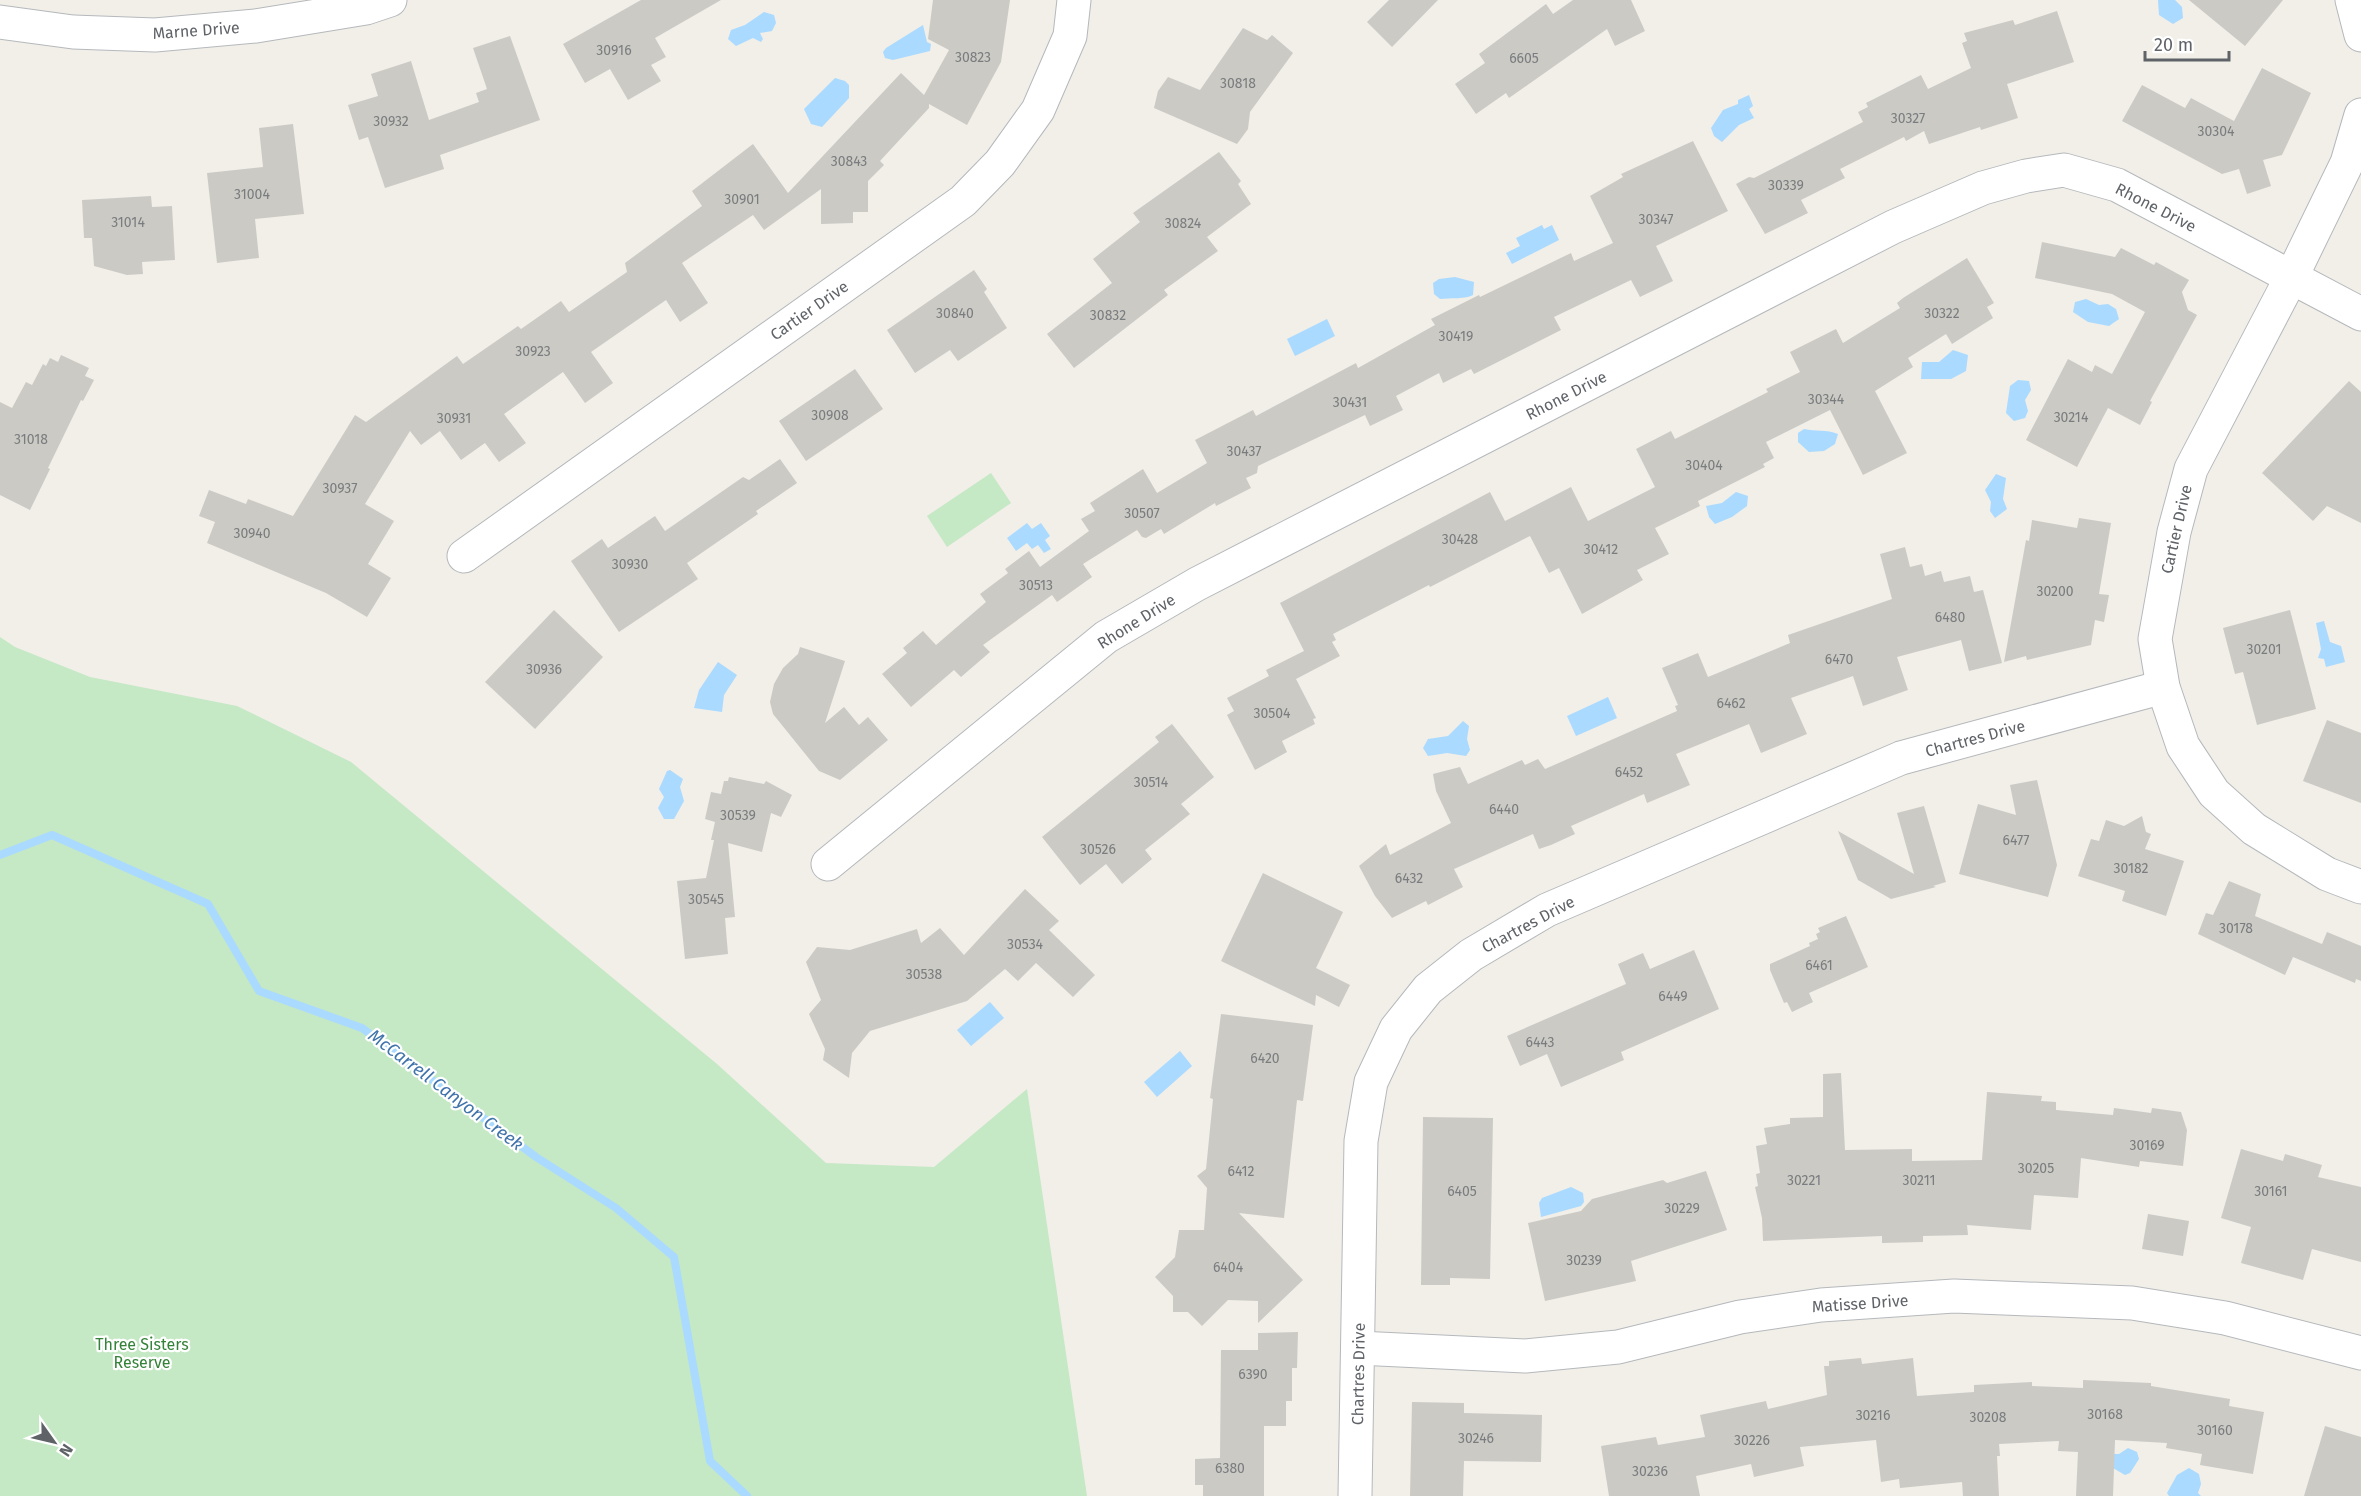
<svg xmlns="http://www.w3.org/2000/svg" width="2361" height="1496" font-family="'Fira Sans',sans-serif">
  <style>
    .green { fill: #c5e8c5 }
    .water { fill: #aadaff }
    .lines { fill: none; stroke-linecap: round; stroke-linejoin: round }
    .stream { stroke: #aadaff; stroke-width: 8 }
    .building { fill: #cccac5 }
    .minor-casing { stroke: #b5b8bc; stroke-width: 35 }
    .minor { stroke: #fff; stroke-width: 33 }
    .labels { text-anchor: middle; stroke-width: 4.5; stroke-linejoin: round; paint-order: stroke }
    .number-label { font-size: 14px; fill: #7a7d7f }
    .street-label { font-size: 16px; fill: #5f6368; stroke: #fff }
    .park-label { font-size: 16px; fill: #348238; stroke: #fff }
    .water-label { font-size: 18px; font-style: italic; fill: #4174aa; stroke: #fff }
  </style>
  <rect width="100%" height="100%" fill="#f1efe8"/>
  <g class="green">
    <path d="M 991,473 L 1011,503 L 947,547 L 927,516 Z"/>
    <path d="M 0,637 L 15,647 L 90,677 L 237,706 L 351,762 L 717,1064 L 826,1163 L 934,1167 L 1027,1089 L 1087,1496 L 0,1496 Z"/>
  </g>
  <g class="water">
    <path d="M 2158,0 L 2175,0 L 2182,7 L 2183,18 L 2173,24 L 2159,15 Z"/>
    <path d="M 764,12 L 774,15 L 776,23 L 772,31 L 760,33 L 763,39 L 761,42 L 753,38 L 736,46 L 728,39 L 731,30 L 745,25 Z"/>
    <path d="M 923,25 L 927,42 L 931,44 L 930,51 L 893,60 L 885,58 L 883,52 L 886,48 Z"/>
    <path d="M 835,78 L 845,81 L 849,85 L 849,98 L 822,127 L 811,124 L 804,109 Z"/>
    <path d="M 1749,95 L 1753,106 L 1749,109 L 1754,118 L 1739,125 L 1722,142 L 1714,136 L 1711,128 L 1723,110 L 1738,104 L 1738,100 Z"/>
    <path d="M 1542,225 L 1544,229 L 1552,225 L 1559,240 L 1512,264 L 1506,253 L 1520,246 L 1516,238 Z"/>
    <path d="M 1455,277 L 1474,282 L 1473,295 C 1467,299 1449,298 1440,299 L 1434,294 L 1433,283 L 1439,279 Z"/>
    <path d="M 2086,299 L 2099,305 L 2108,304 L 2116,309 L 2119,319 L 2109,326 L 2088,322 L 2073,312 L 2075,302 Z"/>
    <path d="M 1327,319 L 1335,336 L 1295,356 L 1287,339 Z"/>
    <path d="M 1953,350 L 1968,355 L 1966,371 L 1951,379 L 1921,379 L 1922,362 L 1939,362 Z"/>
    <path d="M 2018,380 L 2029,381 L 2031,390 L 2025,400 L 2028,411 L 2025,418 L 2014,421 L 2006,413 L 2010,386 Z"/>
    <path d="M 1804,429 C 1816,432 1826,429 1838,434 L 1835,444 L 1824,451 L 1809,452 L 1798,442 L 1798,433 Z"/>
    <path d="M 1996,474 L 2006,478 L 2003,499 L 2007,509 L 1995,518 L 1990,511 L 1991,502 L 1985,490 Z"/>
    <path d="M 1736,492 L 1748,496 L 1747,506 L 1732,517 L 1715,524 L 1709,517 L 1706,506 L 1722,503 Z"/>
    <path d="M 1027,523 L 1032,529 L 1041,523 L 1050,536 L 1045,540 L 1051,549 L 1044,553 L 1038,545 L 1032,549 L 1027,543 L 1016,551 L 1007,538 Z"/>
    <path d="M 2324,621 L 2330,642 L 2341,646 L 2345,662 L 2326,667 L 2324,659 L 2318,658 L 2321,649 L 2316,623 Z"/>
    <path d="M 718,662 L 737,675 L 724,695 L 722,712 L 694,708 L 699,690 Z"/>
    <path d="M 1608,697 L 1617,718 L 1576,736 L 1567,716 Z"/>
    <path d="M 1463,721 L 1469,726 L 1467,739 L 1470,750 L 1466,756 L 1447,753 L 1428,756 L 1423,748 L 1428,739 L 1448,736 Z"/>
    <path d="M 670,770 L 683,779 L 680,787 L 684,801 L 674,819 L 664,819 L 658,808 L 664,797 L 659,789 L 667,771 Z"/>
    <path d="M 990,1002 L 1004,1018 L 971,1046 L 957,1030 Z"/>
    <path d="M 1180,1051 L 1192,1066 L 1157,1097 L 1144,1082 Z"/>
    <path d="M 1571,1187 L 1583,1193 L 1584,1202 L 1581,1206 L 1541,1217 L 1539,1203 L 1542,1198 Z"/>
    <path d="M 2128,1448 L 2137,1452 L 2139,1459 L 2130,1473 L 2125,1475 L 2113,1468 L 2105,1454 L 2119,1454 Z"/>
    <path d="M 2189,1468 L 2199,1474 L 2201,1484 L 2198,1493 L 2201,1496 L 2169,1496 L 2167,1493 L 2177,1475 Z"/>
  </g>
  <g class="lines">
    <path class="stream" d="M 0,855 L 52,835 L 208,904 L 259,991 L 362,1028 L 536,1157 L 616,1208 L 674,1257 L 710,1461 L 747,1496"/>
  </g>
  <g class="building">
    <path d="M 641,0 L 721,0 L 655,38 L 666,57 L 651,65 L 661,81 L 628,100 L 610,69 L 585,83 L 563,44 Z"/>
    <path d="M 933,0 L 1010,0 L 1001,62 L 967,125 L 929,104 L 929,108 L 880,161 L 884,165 L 868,181 L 868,212 L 853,212 L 853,223 L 821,224 L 821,189 L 764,230 L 753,215 L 682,263 L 708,303 L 680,322 L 666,300 L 591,352 L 613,383 L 585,403 L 563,372 L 504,414 L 526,443 L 499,462 L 485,443 L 461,460 L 440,431 L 421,445 L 410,431 L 365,504 L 394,521 L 368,564 L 391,578 L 367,617 L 326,593 L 207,543 L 215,522 L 199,516 L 209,490 L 246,504 L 248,499 L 293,516 L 355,415 L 366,422 L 457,356 L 463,364 L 518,326 L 521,329 L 561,301 L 569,312 L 627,272 L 625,263 L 702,206 L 692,191 L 753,144 L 788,193 L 901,73 L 924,95 L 949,50 L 928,39 Z"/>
    <path d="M 1389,0 L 1438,0 L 1392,47 L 1367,22 Z"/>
    <path d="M 1573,0 L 1631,0 L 1645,31 L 1615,46 L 1607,29 L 1509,98 L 1506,93 L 1476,114 L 1455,84 L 1485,63 L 1479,54 L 1546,4 L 1553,14 Z"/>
    <path d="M 2189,0 L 2283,0 L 2245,46 Z"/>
    <path d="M 2057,11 L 2074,62 L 2007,84 L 2018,118 L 1981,130 L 1980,127 L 1929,144 L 1924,131 L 1906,141 L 1904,137 L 1840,169 L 1845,178 L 1801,200 L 1808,213 L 1765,234 L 1736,184 L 1749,177 L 1754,178 L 1863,122 L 1858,112 L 1868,107 L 1866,103 L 1921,75 L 1928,89 L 1971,68 L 1962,43 L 1967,41 L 1964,33 L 2013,20 L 2015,25 Z"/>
    <path d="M 1243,28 L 1267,40 L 1272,35 L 1293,53 L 1250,112 L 1248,129 L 1237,144 L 1154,108 L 1158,91 L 1168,77 L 1200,90 Z"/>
    <path d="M 510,36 L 540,120 L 440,155 L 444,169 L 385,188 L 368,137 L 359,140 L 348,105 L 378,96 L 371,74 L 411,61 L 429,120 L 479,102 L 476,93 L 487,89 L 473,48 Z"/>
    <path d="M 2262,68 L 2311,93 L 2282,155 L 2263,160 L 2271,186 L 2247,194 L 2239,169 L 2222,174 L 2122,121 L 2142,85 L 2185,108 L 2191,98 L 2234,121 Z"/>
    <path d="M 293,124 L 304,214 L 255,219 L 259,258 L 217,263 L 207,173 L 263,167 L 259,128 Z"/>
    <path d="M 1693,141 L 1728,211 L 1656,246 L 1673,281 L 1640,297 L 1631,280 L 1554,317 L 1561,330 L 1474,374 L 1471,369 L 1443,383 L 1439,373 L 1396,396 L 1403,410 L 1370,426 L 1365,415 L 1258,466 L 1257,473 L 1246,478 L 1251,488 L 1216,506 L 1215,503 L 1164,534 L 1161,529 L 1146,538 L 1142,537 L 1137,530 L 1083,564 L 1092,577 L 1057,602 L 1052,595 L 983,645 L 990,652 L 961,677 L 954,670 L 911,707 L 882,674 L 907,653 L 903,648 L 923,631 L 936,645 L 986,602 L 980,594 L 1008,573 L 1005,569 L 1029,551 L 1040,567 L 1089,531 L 1081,519 L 1095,511 L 1090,503 L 1143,469 L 1157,493 L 1207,463 L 1195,440 L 1253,410 L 1256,416 L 1356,363 L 1358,368 L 1435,325 L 1431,319 L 1479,295 L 1480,297 L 1571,253 L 1574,261 L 1613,243 L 1590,196 L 1623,177 L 1621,174 Z"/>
    <path d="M 1219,152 L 1241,181 L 1238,184 L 1251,204 L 1207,237 L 1218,251 L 1164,290 L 1168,295 L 1074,368 L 1047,334 L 1112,283 L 1093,259 L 1140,222 L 1133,213 Z"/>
    <path d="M 151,196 L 152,207 L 172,206 L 175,260 L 142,262 L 143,274 L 127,275 L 94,266 L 92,238 L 84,238 L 82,200 Z"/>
    <path d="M 2042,242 L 2115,257 L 2121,248 L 2154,265 L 2156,262 L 2189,280 L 2182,292 L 2188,310 L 2197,315 L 2150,401 L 2152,402 L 2140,425 L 2108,408 L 2077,467 L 2026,440 L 2068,359 L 2092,372 L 2095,365 L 2112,374 L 2145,312 L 2112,294 L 2035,278 Z"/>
    <path d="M 1967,258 L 1994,303 L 1987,307 L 1993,318 L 1952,344 L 1946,334 L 1908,358 L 1913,367 L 1875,391 L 1907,453 L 1863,475 L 1830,410 L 1766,442 L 1774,458 L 1763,464 L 1765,467 L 1698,501 L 1700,506 L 1655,528 L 1669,554 L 1637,570 L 1643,580 L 1582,614 L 1559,568 L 1549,573 L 1530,536 L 1430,587 L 1429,585 L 1333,634 L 1336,640 L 1332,642 L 1340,656 L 1296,679 L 1316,718 L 1313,719 L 1315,724 L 1282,741 L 1287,752 L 1255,770 L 1227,715 L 1234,711 L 1227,698 L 1269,676 L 1266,670 L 1304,651 L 1280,603 L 1490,492 L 1505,521 L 1571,487 L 1588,521 L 1655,487 L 1636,449 L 1671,431 L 1675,439 L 1768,392 L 1766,389 L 1800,372 L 1790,352 L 1836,329 L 1843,343 L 1900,308 L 1897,303 L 1903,298 Z"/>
    <path d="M 974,270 L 987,289 L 984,292 L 1007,328 L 958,361 L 950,350 L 915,373 L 887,330 Z"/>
    <path d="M 61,355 L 89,368 L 85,376 L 94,380 L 83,401 L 81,400 L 48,468 L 50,469 L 30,510 L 0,495 L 0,402 L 12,408 L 26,382 L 32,385 L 43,364 L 46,366 L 50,358 L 58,362 Z"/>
    <path d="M 855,369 L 883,409 L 806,461 L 779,421 Z"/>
    <path d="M 2349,381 L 2361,392 L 2361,523 L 2327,506 L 2313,521 L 2262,473 Z"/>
    <path d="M 780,459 L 797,483 L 756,511 L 758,514 L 687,563 L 698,579 L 619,632 L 571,561 L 602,539 L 608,548 L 655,516 L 665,531 L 743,477 L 749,480 Z"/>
    <path d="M 2079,518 L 2111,523 L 2099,594 L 2109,595 L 2104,622 L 2095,620 L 2091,645 L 2027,660 L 2026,656 L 2004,662 L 2026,540 L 2029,541 L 2032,520 L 2077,528 Z"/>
    <path d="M 1905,547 L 1910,567 L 1922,564 L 1925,576 L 1941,571 L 1944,582 L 1970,576 L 1974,592 L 1983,590 L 2002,663 L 1969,671 L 1961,640 L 1897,657 L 1908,690 L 1863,706 L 1853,676 L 1791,698 L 1807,734 L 1761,753 L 1749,724 L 1676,754 L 1690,785 L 1647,803 L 1644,794 L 1571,826 L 1575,834 L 1551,845 L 1539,849 L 1533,834 L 1454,869 L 1463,887 L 1428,905 L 1426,901 L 1392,918 L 1375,896 L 1359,866 L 1386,844 L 1390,855 L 1451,823 L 1436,791 L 1433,774 L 1460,767 L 1468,784 L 1522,760 L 1525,765 L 1538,759 L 1545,769 L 1677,711 L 1675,706 L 1678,705 L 1662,668 L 1698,653 L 1708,677 L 1790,643 L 1788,635 L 1892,599 L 1880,554 Z"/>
    <path d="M 554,610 L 603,657 L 535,729 L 485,682 Z"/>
    <path d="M 2290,610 L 2316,709 L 2257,725 L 2243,672 L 2235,674 L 2223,628 Z"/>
    <path d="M 800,647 L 845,661 L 825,723 L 844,707 L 859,725 L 868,717 L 888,740 L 840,780 L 819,771 L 773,714 L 770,702 L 774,684 L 783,668 L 798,654 Z"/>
    <path d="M 2327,720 L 2361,733 L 2361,803 L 2303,781 Z"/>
    <path d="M 1172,724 L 1214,777 L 1181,804 L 1190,814 L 1145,850 L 1152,859 L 1122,884 L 1106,864 L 1080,885 L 1042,837 L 1159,742 L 1155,737 Z"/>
    <path d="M 729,777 L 764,784 L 766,781 L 792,795 L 781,817 L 771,813 L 762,852 L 728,843 L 735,917 L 725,918 L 728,954 L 685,959 L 677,881 L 706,878 L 714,840 L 711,840 L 715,822 L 705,819 L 711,792 L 721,794 L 724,781 L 728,781 Z"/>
    <path d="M 2037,780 L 2057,865 L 2048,897 L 1959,874 L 1978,804 L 2016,815 L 2010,785 Z"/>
    <path d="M 1924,806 L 1946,882 L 1933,886 L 1936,887 L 1891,899 L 1858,880 L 1838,831 L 1914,874 L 1897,813 Z"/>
    <path d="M 2142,816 L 2146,832 L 2151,834 L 2145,849 L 2184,861 L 2166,916 L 2122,901 L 2125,891 L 2078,876 L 2091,839 L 2099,841 L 2106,820 L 2124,826 Z"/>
    <path d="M 1263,873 L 1343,912 L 1316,968 L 1350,985 L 1339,1007 L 1316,995 L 1315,1006 L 1221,961 Z"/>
    <path d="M 2229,881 L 2261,894 L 2255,916 L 2322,944 L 2327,932 L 2361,946 L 2361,981 L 2356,979 L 2355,983 L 2293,957 L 2285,975 L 2198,934 L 2206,913 L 2213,915 Z"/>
    <path d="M 1025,889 L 1059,921 L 1049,930 L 1095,975 L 1073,997 L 1036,963 L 1018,981 L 1005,969 L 967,1001 L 870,1031 L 852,1053 L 849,1078 L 823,1060 L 825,1049 L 809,1014 L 821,1000 L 806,962 L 817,947 L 850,950 L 917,929 L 921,943 L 940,928 L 964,955 Z"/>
    <path d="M 1846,916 L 1868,967 L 1809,993 L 1813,1002 L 1792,1012 L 1787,1002 L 1784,1003 L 1770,970 L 1770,964 L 1810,946 L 1809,943 L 1818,939 L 1816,934 L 1820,932 L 1818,928 Z"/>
    <path d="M 1694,950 L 1719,1009 L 1621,1052 L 1624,1060 L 1561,1087 L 1547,1054 L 1520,1066 L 1507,1036 L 1626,984 L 1618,964 L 1643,953 L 1650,969 Z"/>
    <path d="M 1221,1014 L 1313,1025 L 1303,1101 L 1297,1100 L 1284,1218 L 1239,1213 L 1303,1280 L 1258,1323 L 1258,1301 L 1228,1300 L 1202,1326 L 1188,1312 L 1173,1312 L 1173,1296 L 1155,1277 L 1175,1257 L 1179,1230 L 1204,1230 L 1207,1188 L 1197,1176 L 1206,1169 L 1213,1099 L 1210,1098 Z"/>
    <path d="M 1841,1073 L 1845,1150 L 1912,1149 L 1912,1161 L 1982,1160 L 1987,1092 L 2042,1096 L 2041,1101 L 2056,1102 L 2056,1110 L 2113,1115 L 2114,1108 L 2151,1113 L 2152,1108 L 2181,1112 L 2187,1130 L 2183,1166 L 2140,1161 L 2139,1167 L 2081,1158 L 2078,1198 L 2034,1195 L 2031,1230 L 1967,1225 L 1968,1235 L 1923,1236 L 1923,1242 L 1882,1243 L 1882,1236 L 1763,1241 L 1762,1218 L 1755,1187 L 1758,1186 L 1756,1174 L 1760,1173 L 1756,1146 L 1767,1144 L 1764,1128 L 1790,1124 L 1790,1118 L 1823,1117 L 1823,1074 Z"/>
    <path d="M 1423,1117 L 1493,1118 L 1490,1279 L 1450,1278 L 1450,1285 L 1421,1285 Z"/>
    <path d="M 2241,1149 L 2283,1161 L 2285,1154 L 2322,1165 L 2318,1177 L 2361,1187 L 2361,1262 L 2312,1249 L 2303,1280 L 2241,1263 L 2251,1227 L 2221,1218 Z"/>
    <path d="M 1706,1171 L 1727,1230 L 1631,1261 L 1636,1281 L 1545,1301 L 1528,1223 L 1581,1211 L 1592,1199 L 1663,1180 L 1667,1183 Z"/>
    <path d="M 2148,1214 L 2189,1221 L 2183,1256 L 2142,1249 Z"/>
    <path d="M 1298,1332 L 1297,1368 L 1292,1368 L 1292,1401 L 1286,1401 L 1286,1426 L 1264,1426 L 1264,1496 L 1203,1496 L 1203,1485 L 1195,1485 L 1195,1459 L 1220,1458 L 1221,1350 L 1258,1350 L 1258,1333 Z"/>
    <path d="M 1861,1358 L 1862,1364 L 1913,1358 L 1917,1396 L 1974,1392 L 1974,1385 L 2032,1382 L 2032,1386 L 2083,1388 L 2083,1380 L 2151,1383 L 2151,1386 L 2230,1399 L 2229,1406 L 2264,1412 L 2253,1474 L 2200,1465 L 2202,1454 L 2166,1448 L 2167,1443 L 2115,1440 L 2113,1496 L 2076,1496 L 2078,1452 L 2058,1451 L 2059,1441 L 1999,1444 L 2000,1456 L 1997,1456 L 1999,1496 L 1963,1496 L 1962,1482 L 1900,1488 L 1899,1479 L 1881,1482 L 1876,1440 L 1800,1447 L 1804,1466 L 1754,1477 L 1751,1464 L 1696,1476 L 1700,1496 L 1609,1496 L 1601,1446 L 1656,1437 L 1658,1445 L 1705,1437 L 1700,1415 L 1766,1401 L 1768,1409 L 1827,1395 L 1824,1366 L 1829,1366 L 1829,1361 Z"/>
    <path d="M 1412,1402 L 1464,1403 L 1464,1413 L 1542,1415 L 1541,1462 L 1464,1461 L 1463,1496 L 1410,1496 Z"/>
    <path d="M 2325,1426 L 2361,1437 L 2361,1496 L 2304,1496 Z"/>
  </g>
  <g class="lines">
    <g class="minor-casing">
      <g id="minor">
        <path d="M 2352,0 L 2361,35"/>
        <path d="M 0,22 L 73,32 L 155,35 L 256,26 L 366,8 L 390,0"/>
        <path d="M 2361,115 L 2347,163 L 2291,278 L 2191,469 L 2174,532 L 2155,639 L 2163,687 L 2183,746 L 2214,793 L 2254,829 L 2327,874 L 2361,887"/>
        <path d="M 464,556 L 963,201 L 1000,163 L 1038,110 L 1070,36 L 1074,0"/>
        <path d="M 828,864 L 1106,637 L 1197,584 L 1893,227 L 1983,188 L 2026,176 L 2064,170 L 2117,185 L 2361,314"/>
        <path d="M 1358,1348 L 1525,1356 L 1618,1347 L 1740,1317 L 1821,1305 L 1954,1296 L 2132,1303 L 2225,1318 L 2361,1353"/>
        <path d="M 1355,1496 L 1361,1141 L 1371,1082 L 1396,1029 L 1428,989 L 1471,955 L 1547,910 L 1901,758 L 2163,687"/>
      </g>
    </g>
    <use href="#minor" class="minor"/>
  </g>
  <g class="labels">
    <g class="number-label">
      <text x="614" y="55">30916</text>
      <text x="973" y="62">30823</text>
      <text x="1524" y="63">6605</text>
      <text x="1238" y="88">30818</text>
      <text x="1908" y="123">30327</text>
      <text x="391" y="126">30932</text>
      <text x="2216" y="136">30304</text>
      <text x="849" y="166">30843</text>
      <text x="1786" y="190">30339</text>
      <text x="252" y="199">31004</text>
      <text x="742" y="204">30901</text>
      <text x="1656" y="224">30347</text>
      <text x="128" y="227">31014</text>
      <text x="1183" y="228">30824</text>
      <text x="955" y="318">30840</text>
      <text x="1942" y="318">30322</text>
      <text x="1108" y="320">30832</text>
      <text x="1456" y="341">30419</text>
      <text x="533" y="356">30923</text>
      <text x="1826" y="404">30344</text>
      <text x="1350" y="407">30431</text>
      <text x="830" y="420">30908</text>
      <text x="2071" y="422">30214</text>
      <text x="454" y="423">30931</text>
      <text x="31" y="444">31018</text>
      <text x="1244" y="456">30437</text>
      <text x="1704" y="470">30404</text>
      <text x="340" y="493">30937</text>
      <text x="1142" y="518">30507</text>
      <text x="252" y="538">30940</text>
      <text x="1460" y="544">30428</text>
      <text x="1601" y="554">30412</text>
      <text x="630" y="569">30930</text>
      <text x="1036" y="590">30513</text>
      <text x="2055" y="596">30200</text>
      <text x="1950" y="622">6480</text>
      <text x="2264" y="654">30201</text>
      <text x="1839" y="664">6470</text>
      <text x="544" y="674">30936</text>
      <text x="1731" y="708">6462</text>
      <text x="1272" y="718">30504</text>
      <text x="1629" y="777">6452</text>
      <text x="1151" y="787">30514</text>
      <text x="1504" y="814">6440</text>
      <text x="738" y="820">30539</text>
      <text x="2016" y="845">6477</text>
      <text x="1098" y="854">30526</text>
      <text x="2131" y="873">30182</text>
      <text x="1409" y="883">6432</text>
      <text x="706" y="904">30545</text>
      <text x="2236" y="933">30178</text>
      <text x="1025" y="949">30534</text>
      <text x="1819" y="970">6461</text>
      <text x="924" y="979">30538</text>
      <text x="1673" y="1001">6449</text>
      <text x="1540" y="1047">6443</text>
      <text x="1265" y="1063">6420</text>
      <text x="2147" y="1150">30169</text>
      <text x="2036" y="1173">30205</text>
      <text x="1241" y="1176">6412</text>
      <text x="1804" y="1185">30221</text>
      <text x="1919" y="1185">30211</text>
      <text x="1462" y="1196">6405</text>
      <text x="2271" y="1196">30161</text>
      <text x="1682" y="1213">30229</text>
      <text x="1584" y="1265">30239</text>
      <text x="1228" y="1272">6404</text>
      <text x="1253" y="1379">6390</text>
      <text x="2105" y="1419">30168</text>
      <text x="1873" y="1420">30216</text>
      <text x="1988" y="1422">30208</text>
      <text x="2215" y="1435">30160</text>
      <text x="1476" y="1443">30246</text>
      <text x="1752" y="1445">30226</text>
      <text x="1230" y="1473">6380</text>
      <text x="1650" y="1476">30236</text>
    </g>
    <g class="street-label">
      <text transform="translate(196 30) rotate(-4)" y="6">Marne Drive</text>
      <text transform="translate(2156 207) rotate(27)" y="6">Rhone Drive</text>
      <text transform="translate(809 310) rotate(-35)" y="6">Cartier Drive</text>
      <text transform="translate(1566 395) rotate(-27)" y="6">Rhone Drive</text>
      <text transform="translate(2176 529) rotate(-77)" y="6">Cartier Drive</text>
      <text transform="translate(1136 621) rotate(-32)" y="6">Rhone Drive</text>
      <text transform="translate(1975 738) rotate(-15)" y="6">Chartres Drive</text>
      <text transform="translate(1528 924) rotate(-28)" y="6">Chartres Drive</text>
      <text transform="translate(1860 1303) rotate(-4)" y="6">Matisse Drive</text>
      <text transform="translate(1358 1374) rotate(-89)" y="6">Chartres Drive</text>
    </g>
    <g class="park-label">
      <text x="142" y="1350">Three Sisters<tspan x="142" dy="18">Reserve</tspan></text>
    </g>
    <g class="water-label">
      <text transform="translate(446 1090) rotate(37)" y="6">McCarrell Canyon Creek</text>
    </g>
  </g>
  <g transform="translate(54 1442) rotate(124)" stroke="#ffffff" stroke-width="4.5" paint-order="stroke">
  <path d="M0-4.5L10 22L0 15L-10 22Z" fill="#5f6368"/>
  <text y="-9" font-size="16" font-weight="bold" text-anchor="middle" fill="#5f6368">N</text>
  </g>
  <path d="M2145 51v9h84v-9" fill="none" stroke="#5f6368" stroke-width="3"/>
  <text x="2154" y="51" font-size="18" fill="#5f6368" stroke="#ffffff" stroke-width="4.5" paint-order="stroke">20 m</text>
</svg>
